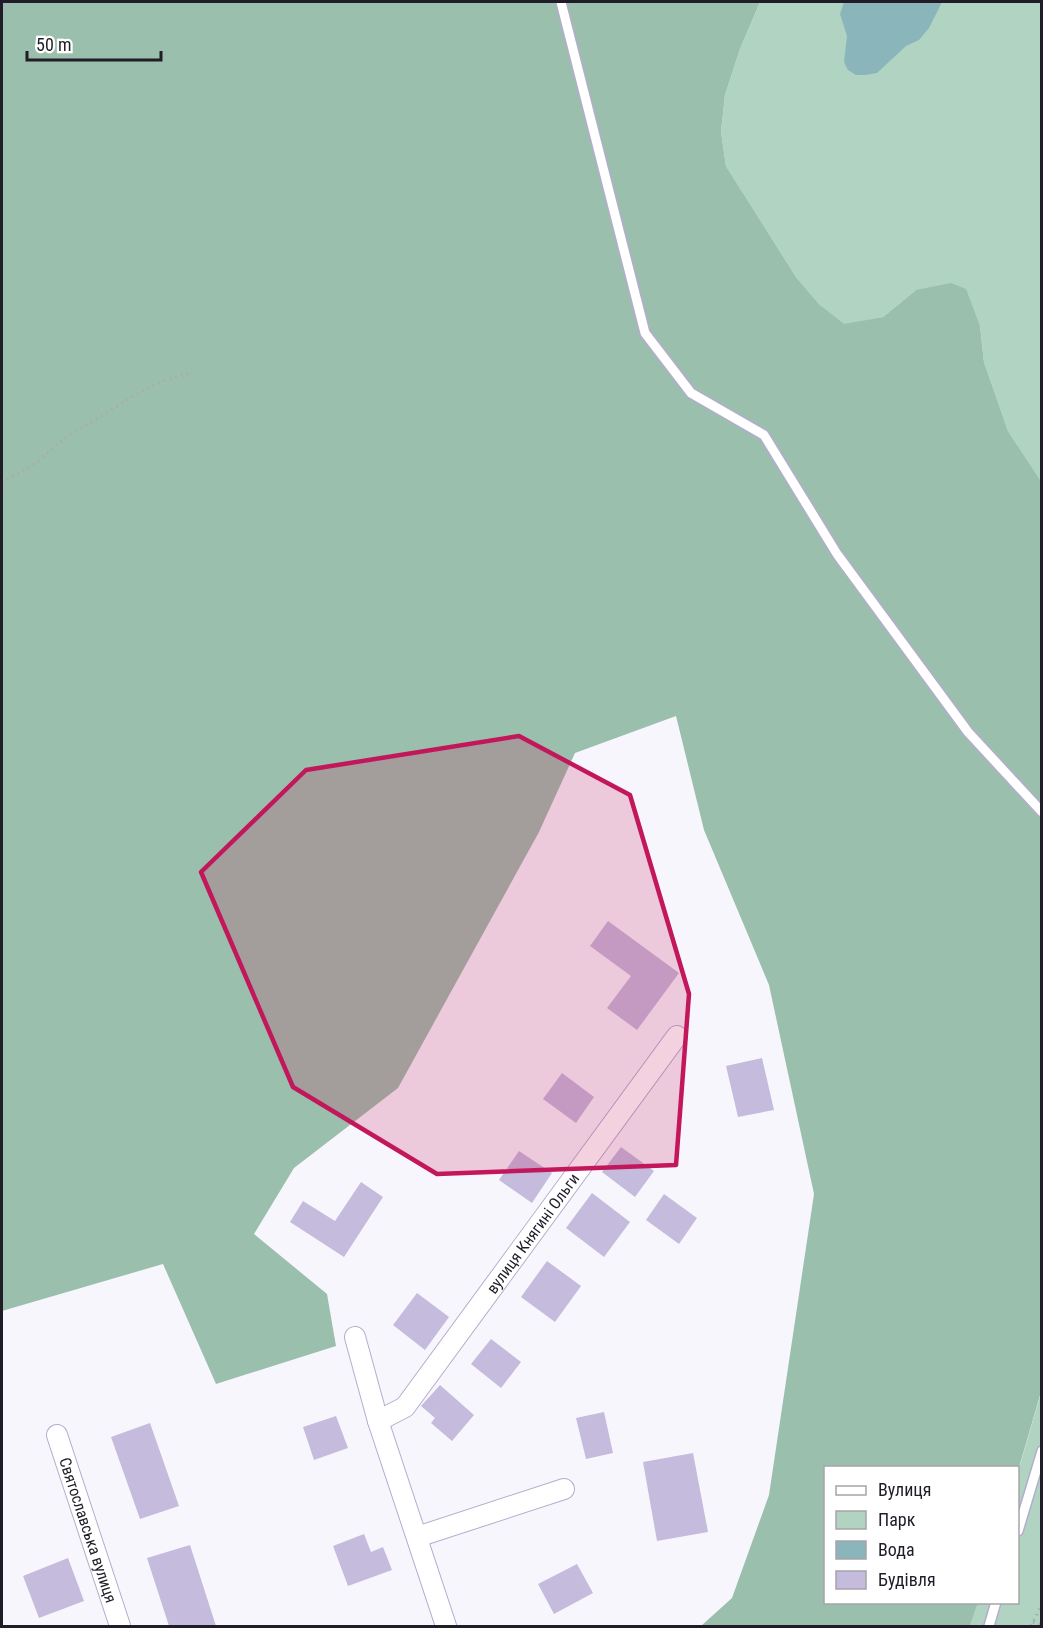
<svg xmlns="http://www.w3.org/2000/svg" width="1043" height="1628" font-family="'Roboto Condensed',sans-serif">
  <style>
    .green { fill: #b0d3c2 }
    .forest { fill: #9bbfad }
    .water { fill: #8ab5bb }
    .building { fill: #c5bbdc }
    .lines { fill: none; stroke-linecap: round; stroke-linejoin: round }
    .service-casing { stroke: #b6acce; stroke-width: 12 }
    .minor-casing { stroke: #b6acce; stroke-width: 22 }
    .path { stroke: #aca9b2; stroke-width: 3; stroke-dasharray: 1.5 4.5; stroke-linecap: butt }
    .service { stroke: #fff; stroke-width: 9 }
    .minor { stroke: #fff; stroke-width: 20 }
    .marked { fill: #c2185b; fill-opacity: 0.2; stroke: #c2185b; stroke-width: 4.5; stroke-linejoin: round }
    .labels { text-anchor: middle; stroke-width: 4.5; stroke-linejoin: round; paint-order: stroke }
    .street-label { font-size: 16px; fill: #201c28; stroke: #fff }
  </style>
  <rect width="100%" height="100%" fill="#f8f6fd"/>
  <g class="green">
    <path d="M 760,2 L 1041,2 L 1041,481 L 1008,431 L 984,362 L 980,326 L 916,290 L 883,317 L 844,325 L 819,304 L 796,277 L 726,166 L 721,132 L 725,95 L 740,49 Z"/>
    <path d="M 1041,1393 L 1041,1626 L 970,1626 L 978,1603 L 1018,1602 L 1018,1472 Z"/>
  </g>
  <path class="forest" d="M 2,2 L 760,2 L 740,49 L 725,95 L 721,132 L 726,166 L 796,277 L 819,304 L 844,324 L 883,317 L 916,290 L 951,283 L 966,289 L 980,326 L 984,362 L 1008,431 L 1041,481 L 1041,1392 L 1018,1471 L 1018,1468 L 826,1468 L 826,1602 L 978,1603 L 970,1626 L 701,1626 L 732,1598 L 769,1495 L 814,1194 L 769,985 L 704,830 L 676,716 L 575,753 L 539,832 L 398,1088 L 294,1168 L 254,1234 L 327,1294 L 336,1346 L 216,1384 L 163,1264 L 2,1311 Z"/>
  <path class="water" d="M 844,2 L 942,2 L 929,28 L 919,40 L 906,46 L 877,73 L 865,75 L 856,75 L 848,70 L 844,62 L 847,36 L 840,14 Z"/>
  <g class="building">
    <path d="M 608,921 L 679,973 L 637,1030 L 607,1008 L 631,976 L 590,946 Z"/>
    <path d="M 762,1058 L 774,1110 L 738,1117 L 726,1066 Z"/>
    <path d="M 562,1073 L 594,1097 L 576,1123 L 543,1099 Z"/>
    <path d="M 621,1147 L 654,1171 L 635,1197 L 602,1172 Z"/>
    <path d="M 519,1151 L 552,1173 L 532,1203 L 499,1180 Z"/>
    <path d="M 361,1182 L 383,1197 L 344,1257 L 290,1222 L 303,1201 L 335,1221 Z"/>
    <path d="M 592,1193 L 630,1222 L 604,1257 L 566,1228 Z"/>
    <path d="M 664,1194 L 697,1218 L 679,1244 L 646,1220 Z"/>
    <path d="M 547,1261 L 581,1286 L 555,1322 L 521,1297 Z"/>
    <path d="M 417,1293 L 449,1317 L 425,1350 L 393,1325 Z"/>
    <path d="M 491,1339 L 521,1362 L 501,1388 L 471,1364 Z"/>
    <path d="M 440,1385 L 474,1415 L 452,1441 L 431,1423 L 435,1418 L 421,1406 Z"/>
    <path d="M 604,1412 L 613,1453 L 586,1459 L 576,1418 Z"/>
    <path d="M 336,1416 L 348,1448 L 314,1460 L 303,1427 Z"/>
    <path d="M 150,1423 L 179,1506 L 140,1519 L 111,1437 Z"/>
    <path d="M 693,1453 L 708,1532 L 657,1541 L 643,1462 Z"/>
    <path d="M 364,1534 L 371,1552 L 383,1547 L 392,1570 L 348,1586 L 333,1546 Z"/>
    <path d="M 190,1545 L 216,1626 L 169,1626 L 147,1558 Z"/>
    <path d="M 68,1558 L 84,1601 L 39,1618 L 23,1576 Z"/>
    <path d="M 577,1564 L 593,1593 L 554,1614 L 538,1584 Z"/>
  </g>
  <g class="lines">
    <g class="service-casing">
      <g id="service">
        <path d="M 561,2 L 645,333 L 691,393 L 764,435 L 837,554 L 968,732 L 1042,812"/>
        <path d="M 1018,1531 L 1042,1451"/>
        <path d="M 989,1626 L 996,1602"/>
      </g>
    </g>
    <g class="minor-casing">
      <g id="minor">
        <path d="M 355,1337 L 378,1421 L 446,1626"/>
        <path id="s1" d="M 378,1421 L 405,1407 L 677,1036"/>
        <path id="s2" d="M 57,1435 L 120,1626"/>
        <path d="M 417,1537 L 564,1489"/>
      </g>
    </g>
    <g class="path">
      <path d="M 2,483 L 33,465 L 69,435 L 151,386 L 191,372"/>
      <path d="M 1033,1622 L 1042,1625"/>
      <path d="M 1031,1626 L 1042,1604"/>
    </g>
    <use href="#service" class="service"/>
    <use href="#minor" class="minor"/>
  </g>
  <path class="marked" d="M 519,736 L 630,795 L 689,994 L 676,1165 L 437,1174 L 293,1087 L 201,872 L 306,770 Z"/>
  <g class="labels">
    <g class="street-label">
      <text dy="6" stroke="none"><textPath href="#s1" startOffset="246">вулиця Княгині Ольги</textPath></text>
      <text dy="6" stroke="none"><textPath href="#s2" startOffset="100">Святославська вулиця</textPath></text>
    </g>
  </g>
  <rect width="1043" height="1628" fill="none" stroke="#201c28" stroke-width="6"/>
  <rect x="824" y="1466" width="195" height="138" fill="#ffffff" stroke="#a6a4a9" stroke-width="1.5"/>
  <rect x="836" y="1486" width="30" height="9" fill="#ffffff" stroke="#a6a4a9" stroke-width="1.5"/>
  <text x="878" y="1496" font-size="18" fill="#201c28">Вулиця</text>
  <rect x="836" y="1511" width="30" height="18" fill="#b0d3c2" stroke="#a6a4a9" stroke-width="1.5"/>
  <text x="878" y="1526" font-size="18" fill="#201c28">Парк</text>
  <rect x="836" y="1541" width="30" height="18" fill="#8ab5bb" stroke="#a6a4a9" stroke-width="1.5"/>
  <text x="878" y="1556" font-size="18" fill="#201c28">Вода</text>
  <rect x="836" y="1571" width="30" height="18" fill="#c5bbdc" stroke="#a6a4a9" stroke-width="1.5"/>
  <text x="878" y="1586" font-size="18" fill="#201c28">Будівля</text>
  <path d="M27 51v9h134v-9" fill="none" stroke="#201c28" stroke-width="3"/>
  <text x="36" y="51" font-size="18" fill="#201c28" stroke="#ffffff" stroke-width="4.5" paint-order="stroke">50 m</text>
</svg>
